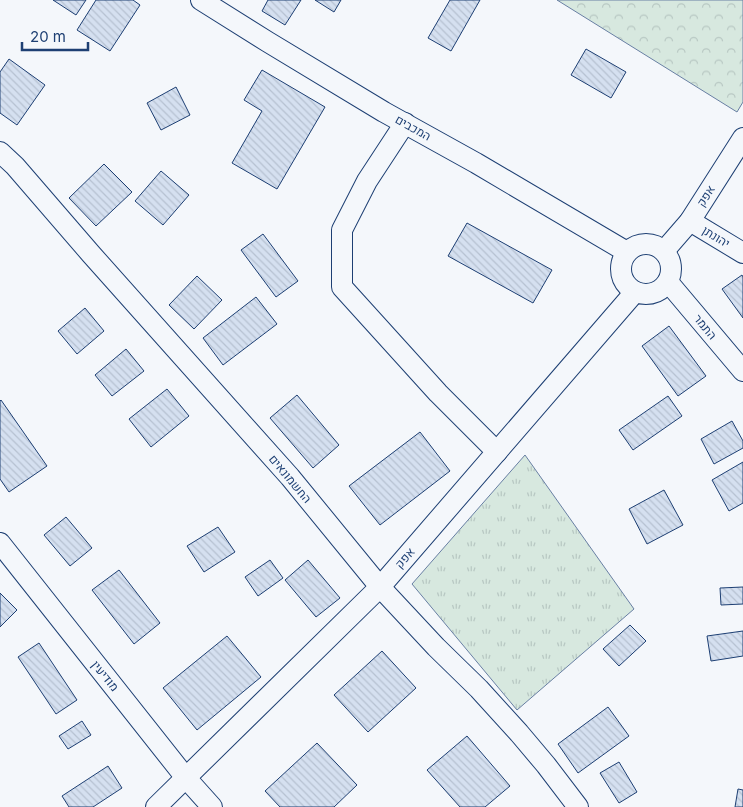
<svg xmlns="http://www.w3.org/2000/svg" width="743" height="807" font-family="Inter,Heebo,sans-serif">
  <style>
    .forest { fill: url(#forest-crowns); stroke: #687fa3 }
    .park { fill: url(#park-tufts); stroke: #687fa3 }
    .building { fill: url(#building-back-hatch); stroke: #1d3f73 }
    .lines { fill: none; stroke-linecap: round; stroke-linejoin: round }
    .minor-casing { stroke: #1d3f73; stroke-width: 22 }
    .minor { stroke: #f4f7fb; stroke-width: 20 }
    .labels { text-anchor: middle; stroke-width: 4; stroke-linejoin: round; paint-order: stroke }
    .street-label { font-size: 12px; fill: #1d3f73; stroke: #f4f7fb }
  </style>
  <defs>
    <pattern id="forest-crowns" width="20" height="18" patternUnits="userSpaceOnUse" patternTransform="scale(1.25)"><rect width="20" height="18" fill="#d7e8df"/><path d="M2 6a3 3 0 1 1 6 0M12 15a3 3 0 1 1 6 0" fill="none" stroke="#b8c8c3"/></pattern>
    <pattern id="park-tufts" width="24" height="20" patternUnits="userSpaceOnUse" patternTransform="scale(1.25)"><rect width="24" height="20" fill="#d7e8df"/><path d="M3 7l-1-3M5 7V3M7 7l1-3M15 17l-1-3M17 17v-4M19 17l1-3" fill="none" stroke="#b8c8c3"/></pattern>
    <pattern id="building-back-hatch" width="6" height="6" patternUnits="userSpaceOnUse" patternTransform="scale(1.25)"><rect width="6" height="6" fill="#d5e0f0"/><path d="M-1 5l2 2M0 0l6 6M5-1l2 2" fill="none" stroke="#b6c1d1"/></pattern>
  </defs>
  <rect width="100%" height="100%" fill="#f4f7fb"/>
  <path class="forest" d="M 557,0 L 743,0 L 743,102 L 737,112 Z"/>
  <path class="park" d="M 525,455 L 634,609 L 517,710 L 412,584 Z"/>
  <g class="building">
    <path d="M 53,0 L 86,0 L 76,15 Z"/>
    <path d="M 96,0 L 133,0 L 140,5 L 110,51 L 77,30 Z"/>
    <path d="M 268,0 L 301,0 L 285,25 L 262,11 Z"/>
    <path d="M 315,0 L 341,0 L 334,12 Z"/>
    <path d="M 450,0 L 480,0 L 451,51 L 428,38 Z"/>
    <path d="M 586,49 L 626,72 L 611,98 L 571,75 Z"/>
    <path d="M 9,59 L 45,85 L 17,125 L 0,113 L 0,72 Z"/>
    <path d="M 262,70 L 325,107 L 277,189 L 232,163 L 262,111 L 244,100 Z"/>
    <path d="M 176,87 L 190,115 L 161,130 L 147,103 Z"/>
    <path d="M 104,164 L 132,192 L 96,226 L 69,198 Z"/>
    <path d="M 161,171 L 189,195 L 163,225 L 135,201 Z"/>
    <path d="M 467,223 L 552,270 L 533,303 L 448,256 Z"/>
    <path d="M 263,234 L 298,281 L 276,297 L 241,250 Z"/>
    <path d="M 742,275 L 743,277 L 743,318 L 722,289 Z"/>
    <path d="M 197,276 L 222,300 L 194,329 L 169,305 Z"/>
    <path d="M 256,297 L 277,324 L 223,365 L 203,338 Z"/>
    <path d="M 85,308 L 104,331 L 77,354 L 58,331 Z"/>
    <path d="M 669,326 L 706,376 L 678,396 L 642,346 Z"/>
    <path d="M 126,349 L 144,371 L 112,396 L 95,375 Z"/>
    <path d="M 167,389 L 189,416 L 151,447 L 129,419 Z"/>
    <path d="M 297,395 L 339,445 L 313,468 L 270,418 Z"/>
    <path d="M 668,396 L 682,416 L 633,450 L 619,430 Z"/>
    <path d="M 1,400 L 47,466 L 9,492 L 0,479 L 0,401 Z"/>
    <path d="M 732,421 L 743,441 L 743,448 L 714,464 L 701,439 Z"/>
    <path d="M 420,432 L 450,471 L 380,525 L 349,486 Z"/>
    <path d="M 743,462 L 743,503 L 729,511 L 712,480 Z"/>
    <path d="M 664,490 L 683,525 L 647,544 L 629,509 Z"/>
    <path d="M 66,517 L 92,548 L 70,566 L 44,535 Z"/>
    <path d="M 218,527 L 235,552 L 204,572 L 187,546 Z"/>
    <path d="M 270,560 L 283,578 L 258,596 L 245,577 Z"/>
    <path d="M 308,560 L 340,598 L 316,617 L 285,580 Z"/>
    <path d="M 119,570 L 160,623 L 134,644 L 92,590 Z"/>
    <path d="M 743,587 L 743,604 L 721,605 L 720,588 Z"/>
    <path d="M 0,593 L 17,610 L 0,627 Z"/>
    <path d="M 630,625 L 646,641 L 619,666 L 603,649 Z"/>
    <path d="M 743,631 L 743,656 L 711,661 L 707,636 Z"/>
    <path d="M 227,636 L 261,677 L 197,730 L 163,688 Z"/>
    <path d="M 39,643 L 77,700 L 56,714 L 18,657 Z"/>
    <path d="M 382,651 L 416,688 L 368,732 L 334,695 Z"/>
    <path d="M 608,707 L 629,736 L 578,773 L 558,744 Z"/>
    <path d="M 82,721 L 91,735 L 68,749 L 59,736 Z"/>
    <path d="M 467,736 L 510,786 L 485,807 L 460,807 L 427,770 Z"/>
    <path d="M 317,743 L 357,785 L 334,807 L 280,807 L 265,791 Z"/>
    <path d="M 619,762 L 637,792 L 619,803 L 600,773 Z"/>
    <path d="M 108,766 L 122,788 L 93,807 L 69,807 L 62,796 Z"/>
    <path d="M 738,789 L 743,790 L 743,807 L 735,807 Z"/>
  </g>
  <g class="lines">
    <g class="minor-casing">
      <g id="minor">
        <path d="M 201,0 L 268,42 L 384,112 L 476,163 L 627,252"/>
        <path d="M 405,123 L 367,181 L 342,230 L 342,287 L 438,393 L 497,452"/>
        <path d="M 0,152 L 15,166 L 91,254 L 290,477 L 380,587 L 436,647 L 479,689 L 519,733 L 546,765 L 578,807"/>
        <path d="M 690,221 L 743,253"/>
        <circle cx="646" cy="269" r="25"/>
        <path d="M 664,251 L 690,221 L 743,138"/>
        <path d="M 668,282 L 743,371"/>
        <path d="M 0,543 L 186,778 L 212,807"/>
        <path d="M 156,807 L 380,587 L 635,292"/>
      </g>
    </g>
    <use href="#minor" class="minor"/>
  </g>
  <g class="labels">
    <g class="street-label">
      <text transform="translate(413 128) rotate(29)" y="4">המכבים</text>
      <text transform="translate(706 196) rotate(-57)" y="4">אפק</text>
      <text transform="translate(716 237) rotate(31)" y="4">יהונתן</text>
      <text transform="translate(705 327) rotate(50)" y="4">התמר</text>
      <text transform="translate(290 479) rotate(50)" y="4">החשמונאים</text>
      <text transform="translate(405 558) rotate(-49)" y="4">אפק</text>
      <text transform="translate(105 676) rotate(51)" y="4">מודיעין</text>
    </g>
  </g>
  <path d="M22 42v8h66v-8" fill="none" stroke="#1d3f73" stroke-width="2.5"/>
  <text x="30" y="42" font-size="15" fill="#1d3f73" stroke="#f4f7fb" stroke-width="4" paint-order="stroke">20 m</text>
</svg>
